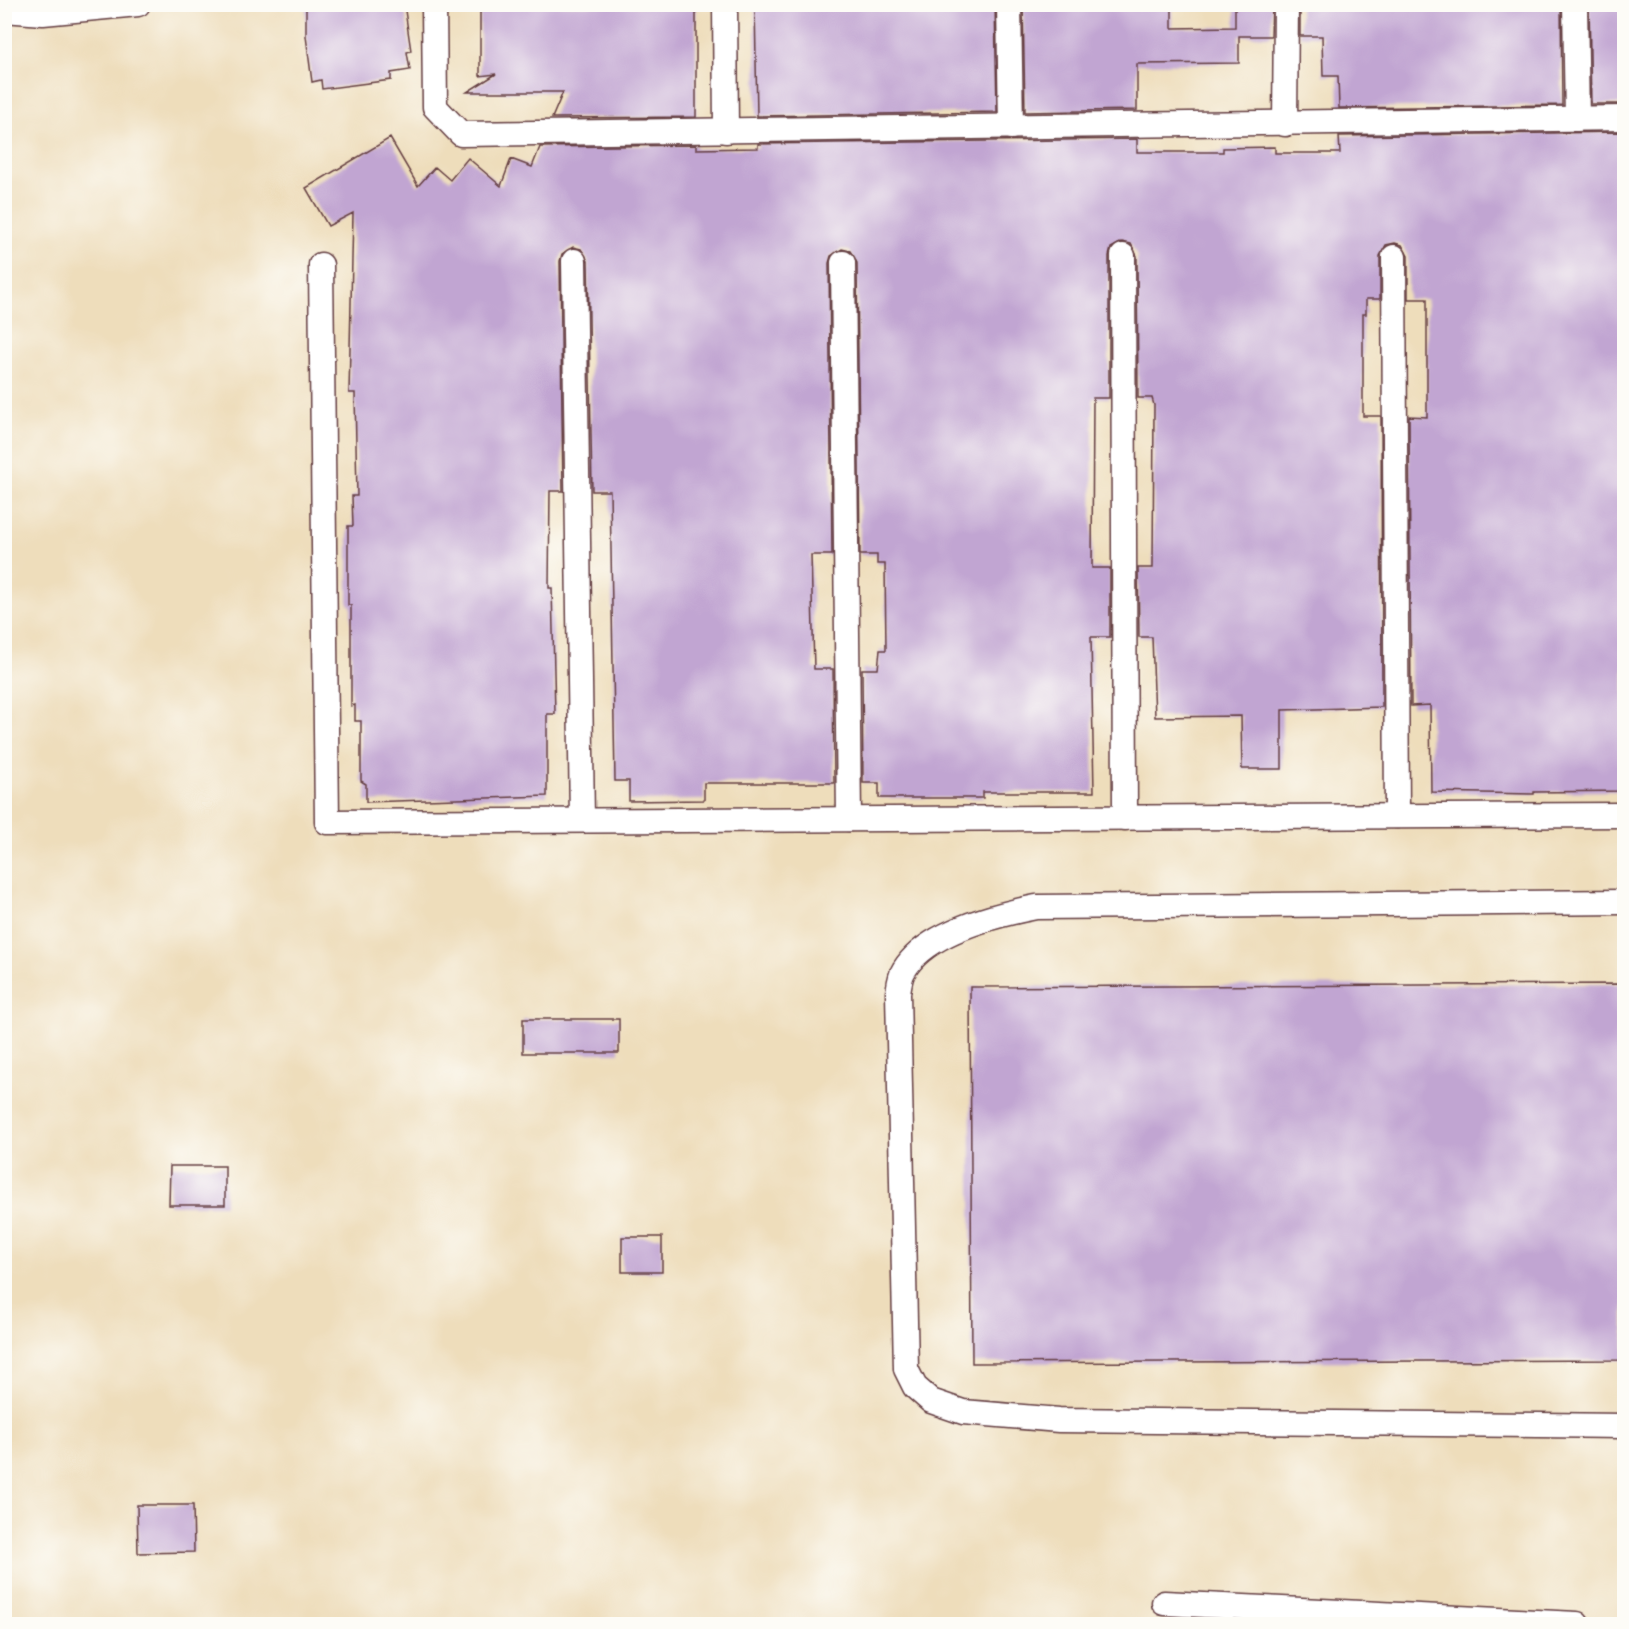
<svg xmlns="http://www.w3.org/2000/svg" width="1629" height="1629" font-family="Dekko,sans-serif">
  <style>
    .building { fill: #c1a5d2 }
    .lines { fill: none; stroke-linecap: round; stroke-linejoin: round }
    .service-casing { stroke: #633c41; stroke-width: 27 }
    .service { stroke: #fff; stroke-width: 24 }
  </style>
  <rect width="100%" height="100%" fill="#fdfcf7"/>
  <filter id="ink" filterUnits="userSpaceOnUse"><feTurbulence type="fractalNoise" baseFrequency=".0167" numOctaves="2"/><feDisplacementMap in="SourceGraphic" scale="12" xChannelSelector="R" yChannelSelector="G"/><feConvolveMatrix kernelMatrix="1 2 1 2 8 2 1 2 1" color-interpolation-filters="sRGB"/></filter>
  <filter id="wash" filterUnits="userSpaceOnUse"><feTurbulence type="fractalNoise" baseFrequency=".008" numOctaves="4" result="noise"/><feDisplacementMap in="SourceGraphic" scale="24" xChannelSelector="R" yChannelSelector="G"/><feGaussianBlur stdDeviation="1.35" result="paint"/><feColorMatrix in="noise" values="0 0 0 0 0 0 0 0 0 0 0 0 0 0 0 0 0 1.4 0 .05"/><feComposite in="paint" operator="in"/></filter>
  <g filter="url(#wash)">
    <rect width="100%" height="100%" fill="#edb"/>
    <g id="blocks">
      <g class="building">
        <path d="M 306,4 L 404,4 L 411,51 L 407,52 L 410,70 L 391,73 L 391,80 L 322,89 L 321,80 L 312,82 L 306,36 Z"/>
        <path d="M 480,4 L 696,7 L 696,117 L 552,118 L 563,92 L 467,92 L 496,74 L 480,76 Z"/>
        <path d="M 755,4 L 995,4 L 997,112 L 757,116 Z"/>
        <path d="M 1023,4 L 1172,4 L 1172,28 L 1235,27 L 1235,4 L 1272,4 L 1271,36 L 1239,36 L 1239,63 L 1137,64 L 1137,110 L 1025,112 Z"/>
        <path d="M 1300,4 L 1561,4 L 1562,105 L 1339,108 L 1338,76 L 1323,76 L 1322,36 L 1300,36 Z"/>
        <path d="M 1589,4 L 1624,4 L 1624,104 L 1591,104 Z"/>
        <path d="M 1624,132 L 1624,791 L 1534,792 L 1534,794 L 1431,792 L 1430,705 L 1411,706 L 1409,416 L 1427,417 L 1427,299 L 1408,299 L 1408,256 L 1402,245 L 1395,243 L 1386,245 L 1380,256 L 1380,299 L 1366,299 L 1366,314 L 1363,314 L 1363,416 L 1381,416 L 1382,707 L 1282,710 L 1282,769 L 1242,769 L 1241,716 L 1155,717 L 1152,637 L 1139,637 L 1138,568 L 1153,568 L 1154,405 L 1152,398 L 1138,398 L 1137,256 L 1131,244 L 1122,242 L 1111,248 L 1109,256 L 1109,398 L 1093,398 L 1092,568 L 1110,568 L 1110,637 L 1091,637 L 1094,792 L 983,792 L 983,798 L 879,798 L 879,783 L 863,783 L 862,669 L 878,669 L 880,650 L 886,650 L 885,564 L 877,564 L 877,555 L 860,555 L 857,263 L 850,251 L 842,249 L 831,256 L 829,263 L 832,555 L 811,555 L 814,669 L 833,669 L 834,783 L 704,783 L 704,800 L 629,801 L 629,781 L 615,781 L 610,491 L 592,491 L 588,261 L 581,249 L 573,247 L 562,254 L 560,261 L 563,491 L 550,491 L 549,588 L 552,588 L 555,714 L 547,714 L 547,796 L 366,802 L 366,784 L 361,781 L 361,721 L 355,721 L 355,705 L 351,706 L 351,605 L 348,605 L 348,526 L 353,526 L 352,496 L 357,496 L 355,393 L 349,393 L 353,213 L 328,226 L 306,188 L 390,138 L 418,186 L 435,167 L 450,180 L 468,158 L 501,186 L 511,159 L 532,167 L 540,147 L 696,145 L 696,149 L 758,148 L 758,144 L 1137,139 L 1137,152 L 1223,152 L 1223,148 L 1275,147 L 1275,153 L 1340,153 L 1339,136 Z"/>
        <path d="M 1624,984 L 1624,1360 L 972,1363 L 970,987 Z"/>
        <rect x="523" y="1019" width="96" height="34"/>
        <path d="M 170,1166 L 225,1166 L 225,1205 L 169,1205 Z"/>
        <rect x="622" y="1237" width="40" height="35"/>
        <path d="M 137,1505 L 193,1505 L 194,1552 L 138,1553 Z"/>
      </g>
    </g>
  </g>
  <g filter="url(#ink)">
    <use href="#blocks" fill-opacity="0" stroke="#633c41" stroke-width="1.5"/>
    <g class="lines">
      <g class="service-casing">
        <g id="service">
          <path d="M 434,4 L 435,107 L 461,134 L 1624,118"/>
          <path d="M 725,4 L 726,131"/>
          <path d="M 1009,4 L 1011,127"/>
          <path d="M 1575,4 L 1577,119"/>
          <path d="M 4,10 L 43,13 L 138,4"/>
          <path d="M 1285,124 L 1286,4"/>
          <path d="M 1123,256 L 1125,818"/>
          <path d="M 1394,257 L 1397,816"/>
          <path d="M 574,261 L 582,820"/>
          <path d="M 843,263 L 849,819"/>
          <path d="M 321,265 L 327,822 L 1624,815"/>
          <path d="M 1624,902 L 1036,907 C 995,915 927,932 904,970 C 900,976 899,986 898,993 L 906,1369 L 915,1387 L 931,1401 L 963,1412 L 1059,1420 L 1624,1426"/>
          <path d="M 1164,1603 L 1577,1624"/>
        </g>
      </g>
      <use href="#service" class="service"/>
    </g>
  </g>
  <rect width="1629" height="1629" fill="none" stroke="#fdfcf7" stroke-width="24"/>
</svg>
